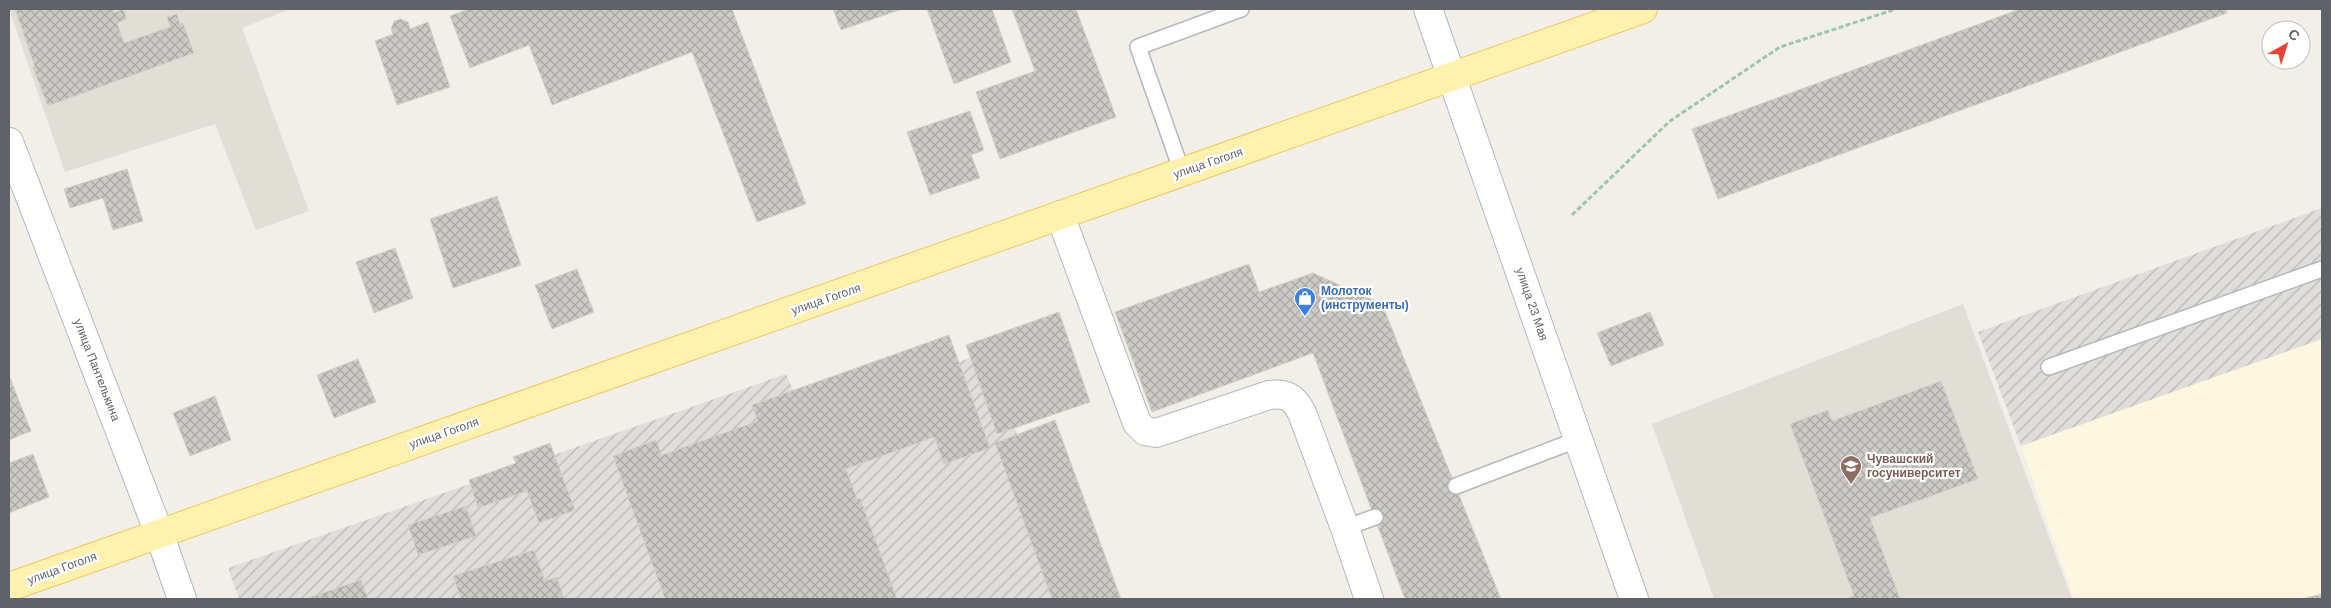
<svg xmlns="http://www.w3.org/2000/svg" width="2331" height="608" font-family="Arial,sans-serif">
  <style>
    .commercial { fill: #fef7e0 }
    .industrial { fill: url(#industrial-furrows) }
    .education { fill: #e1ded6 }
    .building { fill: url(#building-cross-hatch); stroke: #d6d1c6 }
    .lines { fill: none; stroke-linecap: round; stroke-linejoin: round }
    .lane-casing { stroke: #b5b8bc; stroke-width: 18 }
    .street-casing { stroke: #b5b8bc; stroke-width: 30 }
    .secondary-casing { stroke: #b6babf; stroke-width: 30 }
    .primary-casing { stroke: #f2c960; stroke-width: 30 }
    .path { stroke: #9cc7a9; stroke-width: 3; stroke-dasharray: 5 2.5; stroke-linecap: butt }
    .lane { stroke: #fff; stroke-width: 15 }
    .street { stroke: #fff; stroke-width: 28 }
    .secondary { stroke: #fff; stroke-width: 28 }
    .primary { stroke: #fff2af; stroke-width: 28 }
    .labels { text-anchor: middle; stroke-width: 4.5; stroke-linejoin: round; paint-order: stroke }
    .street-label { font-size: 12px; fill: #5f6368; stroke: #fff }
    .shop-label { font-size: 12px; font-weight: bold; fill: #366cbe; stroke: #fff; text-anchor: start }
    .education-label { font-size: 12px; font-weight: bold; fill: #785e54; stroke: #fff; text-anchor: start }
  </style>
  <defs>
    <pattern id="industrial-furrows" width="10" height="10" patternUnits="userSpaceOnUse" patternTransform="scale(1.25)"><rect width="10" height="10" fill="#e0deda"/><path d="M-1 1l2-2M0 10L10 0M9 11l2-2" fill="none" stroke="#b9b8b5"/></pattern>
    <pattern id="building-cross-hatch" width="8" height="8" patternUnits="userSpaceOnUse" patternTransform="scale(1.25)"><rect width="8" height="8" fill="#cccac5"/><path d="M0 0l8 8M0 8l8-8" fill="none" stroke="#a9a8a4"/></pattern>
  </defs>
  <rect width="100%" height="100%" fill="#f1efe8"/>
  <path class="commercial" d="M 2322,339 L 2322,599 L 2074,599 L 2021,446 Z"/>
  <g class="industrial">
    <path d="M 2322,208 L 2322,339 L 2021,446 L 1978,332 Z"/>
    <path d="M 988,351 L 1074,599 L 239,599 L 228,568 L 786,374 L 806,420 Z"/>
  </g>
  <g class="education">
    <path d="M 9,9 L 290,9 L 242,28 L 309,211 L 256,230 L 215,124 L 65,172 Z"/>
    <path d="M 1963,304 L 2072,599 L 1714,599 L 1652,424 Z"/>
  </g>
  <g class="building">
    <path d="M 15,9 L 112,9 L 114,13 L 123,9 L 127,19 L 117,23 L 124,43 L 170,27 L 167,17 L 177,14 L 180,24 L 183,23 L 194,53 L 50,105 L 47,104 L 33,67 L 35,67 Z"/>
    <path d="M 468,9 L 732,9 L 806,204 L 757,222 L 692,52 L 552,105 L 529,45 L 470,68 L 450,16 Z"/>
    <path d="M 833,9 L 902,9 L 841,30 Z"/>
    <path d="M 927,9 L 992,9 L 1011,62 L 954,84 Z"/>
    <path d="M 1012,9 L 1076,9 L 1116,117 L 1000,159 L 976,92 L 1035,71 Z"/>
    <path d="M 2020,9 L 2226,9 L 2227,13 L 1718,199 L 1692,129 Z"/>
    <path d="M 401,19 L 408,22 L 410,29 L 428,22 L 450,87 L 397,105 L 375,41 L 393,34 L 391,29 L 394,21 Z"/>
    <path d="M 970,111 L 984,150 L 971,155 L 980,178 L 930,195 L 907,132 Z"/>
    <path d="M 127,169 L 143,221 L 113,230 L 103,198 L 70,208 L 64,189 Z"/>
    <path d="M 497,196 L 521,265 L 453,288 L 430,219 Z"/>
    <path d="M 395,248 L 413,298 L 374,313 L 356,262 Z"/>
    <path d="M 1249,264 L 1259,292 L 1313,273 L 1382,304 L 1501,599 L 1405,599 L 1313,353 L 1152,412 L 1115,312 Z"/>
    <path d="M 577,269 L 594,312 L 552,329 L 535,285 Z"/>
    <path d="M 1059,312 L 1090,402 L 997,434 L 966,345 Z"/>
    <path d="M 1650,312 L 1664,345 L 1611,366 L 1597,333 Z"/>
    <path d="M 949,335 L 990,448 L 944,464 L 934,437 L 846,469 L 857,499 L 860,498 L 897,599 L 665,599 L 613,456 L 656,440 L 662,455 L 758,421 L 752,405 Z"/>
    <path d="M 358,359 L 376,402 L 334,418 L 317,375 Z"/>
    <path d="M 10,378 L 31,431 L 9,440 L 9,379 Z"/>
    <path d="M 1941,381 L 1978,479 L 1870,518 L 1900,599 L 1845,599 L 1854,596 L 1790,424 L 1828,410 L 1832,421 Z"/>
    <path d="M 215,396 L 231,440 L 190,456 L 173,413 Z"/>
    <path d="M 1055,420 L 1121,599 L 1052,599 L 995,443 Z"/>
    <path d="M 550,443 L 575,510 L 539,523 L 527,491 L 478,508 L 469,480 L 516,463 L 513,457 Z"/>
    <path d="M 33,454 L 49,497 L 9,513 L 9,463 Z"/>
    <path d="M 466,506 L 476,536 L 418,555 L 408,525 Z"/>
    <path d="M 534,550 L 545,581 L 557,577 L 564,599 L 461,599 L 453,576 Z"/>
    <path d="M 361,580 L 368,599 L 305,599 Z"/>
    <path d="M 2322,594 L 2322,599 L 2301,599 Z"/>
  </g>
  <g class="lines">
    <g class="lane-casing">
      <g id="lane">
        <path d="M 1182,172 L 1138,47 L 1241,9"/>
        <path d="M 2049,367 L 2322,269"/>
        <path d="M 1456,486 L 1579,439"/>
        <path d="M 1345,528 L 1375,517"/>
      </g>
    </g>
    <g class="street-casing">
      <g id="street">
        <path d="M 9,142 L 159,533"/>
        <path d="M 1060,215 L 1137,423 L 1145,431 L 1156,433 L 1269,395 C 1286,393 1294,397 1302,413 L 1345,528 L 1369,599"/>
      </g>
    </g>
    <g class="secondary-casing">
      <g id="secondary">
        <path d="M 1428,9 L 1634,599"/>
        <path d="M 159,533 L 182,599"/>
      </g>
    </g>
    <g class="primary-casing">
      <path id="primary" d="M 9,587 L 1643,9"/>
    </g>
    <path class="path" d="M 1572,215 L 1670,121 L 1780,47 L 1896,9"/>
    <use href="#lane" class="lane"/>
    <use href="#street" class="street"/>
    <use href="#secondary" class="secondary"/>
    <use href="#primary" class="primary"/>
  </g>
  <defs>
    <g id="shop-pin" transform="scale(1.125)"><path d="M0 17L-7.5 6A9.5 9.5 0 1 1 7.5 6Z" fill="#3f7fe0" stroke="#fff"/><path d="M-5-2.5h2.3a2.7 3.5 0 0 1 5.4 0H5L5.5 6h-11ZM-1.5-2.5h3a1.5 2.3 0 0 0-3 0Z" fill="#fff"/></g>
    <g id="university-pin" transform="scale(1.125)"><path d="M0 17L-7.5 6A9.5 9.5 0 1 1 7.5 6Z" fill="#8d6e63" stroke="#fff"/><path d="M0-5L7-2L0 1L-7-2ZM-4 1L0 2.5L4 1V4Q0 6-4 4Z" fill="#fff"/></g>
  </defs>
  <g fill-rule="evenodd">
    <use href="#shop-pin" x="1305" y="298"/>
    <use href="#university-pin" x="1851" y="466"/>
  </g>
  <g class="labels">
    <g class="street-label">
      <text transform="translate(1208 163) rotate(-19)" y="4">улица Гоголя</text>
      <text transform="translate(826 299) rotate(-19)" y="4">улица Гоголя</text>
      <text transform="translate(1532 304) rotate(71)" y="4">улица 23 Мая</text>
      <text transform="translate(97 370) rotate(69)" y="4">улица Пантелькина</text>
      <text transform="translate(444 433) rotate(-19)" y="4">улица Гоголя</text>
      <text transform="translate(62 568) rotate(-20)" y="4">улица Гоголя</text>
    </g>
    <g class="shop-label">
      <text x="1321" y="295">Молоток<tspan x="1321" dy="14">(инструменты)</tspan></text>
    </g>
    <g class="education-label">
      <text x="1867" y="463">Чувашский<tspan x="1867" dy="14">госуниверситет</tspan></text>
    </g>
  </g>
  <rect width="2331" height="608" fill="none" stroke="#5f6368" stroke-width="20"/>
  <g transform="translate(2286 45) rotate(39)"><circle r="24" fill="#ffffff" stroke="#bfc1c3"/>
  <path d="M0-4L9 19L0 12L-9 19Z" fill="#ea4335"/>
  <text y="-8" font-size="14" font-weight="bold" text-anchor="middle" fill="#5f6368">С</text>
  </g>
</svg>
